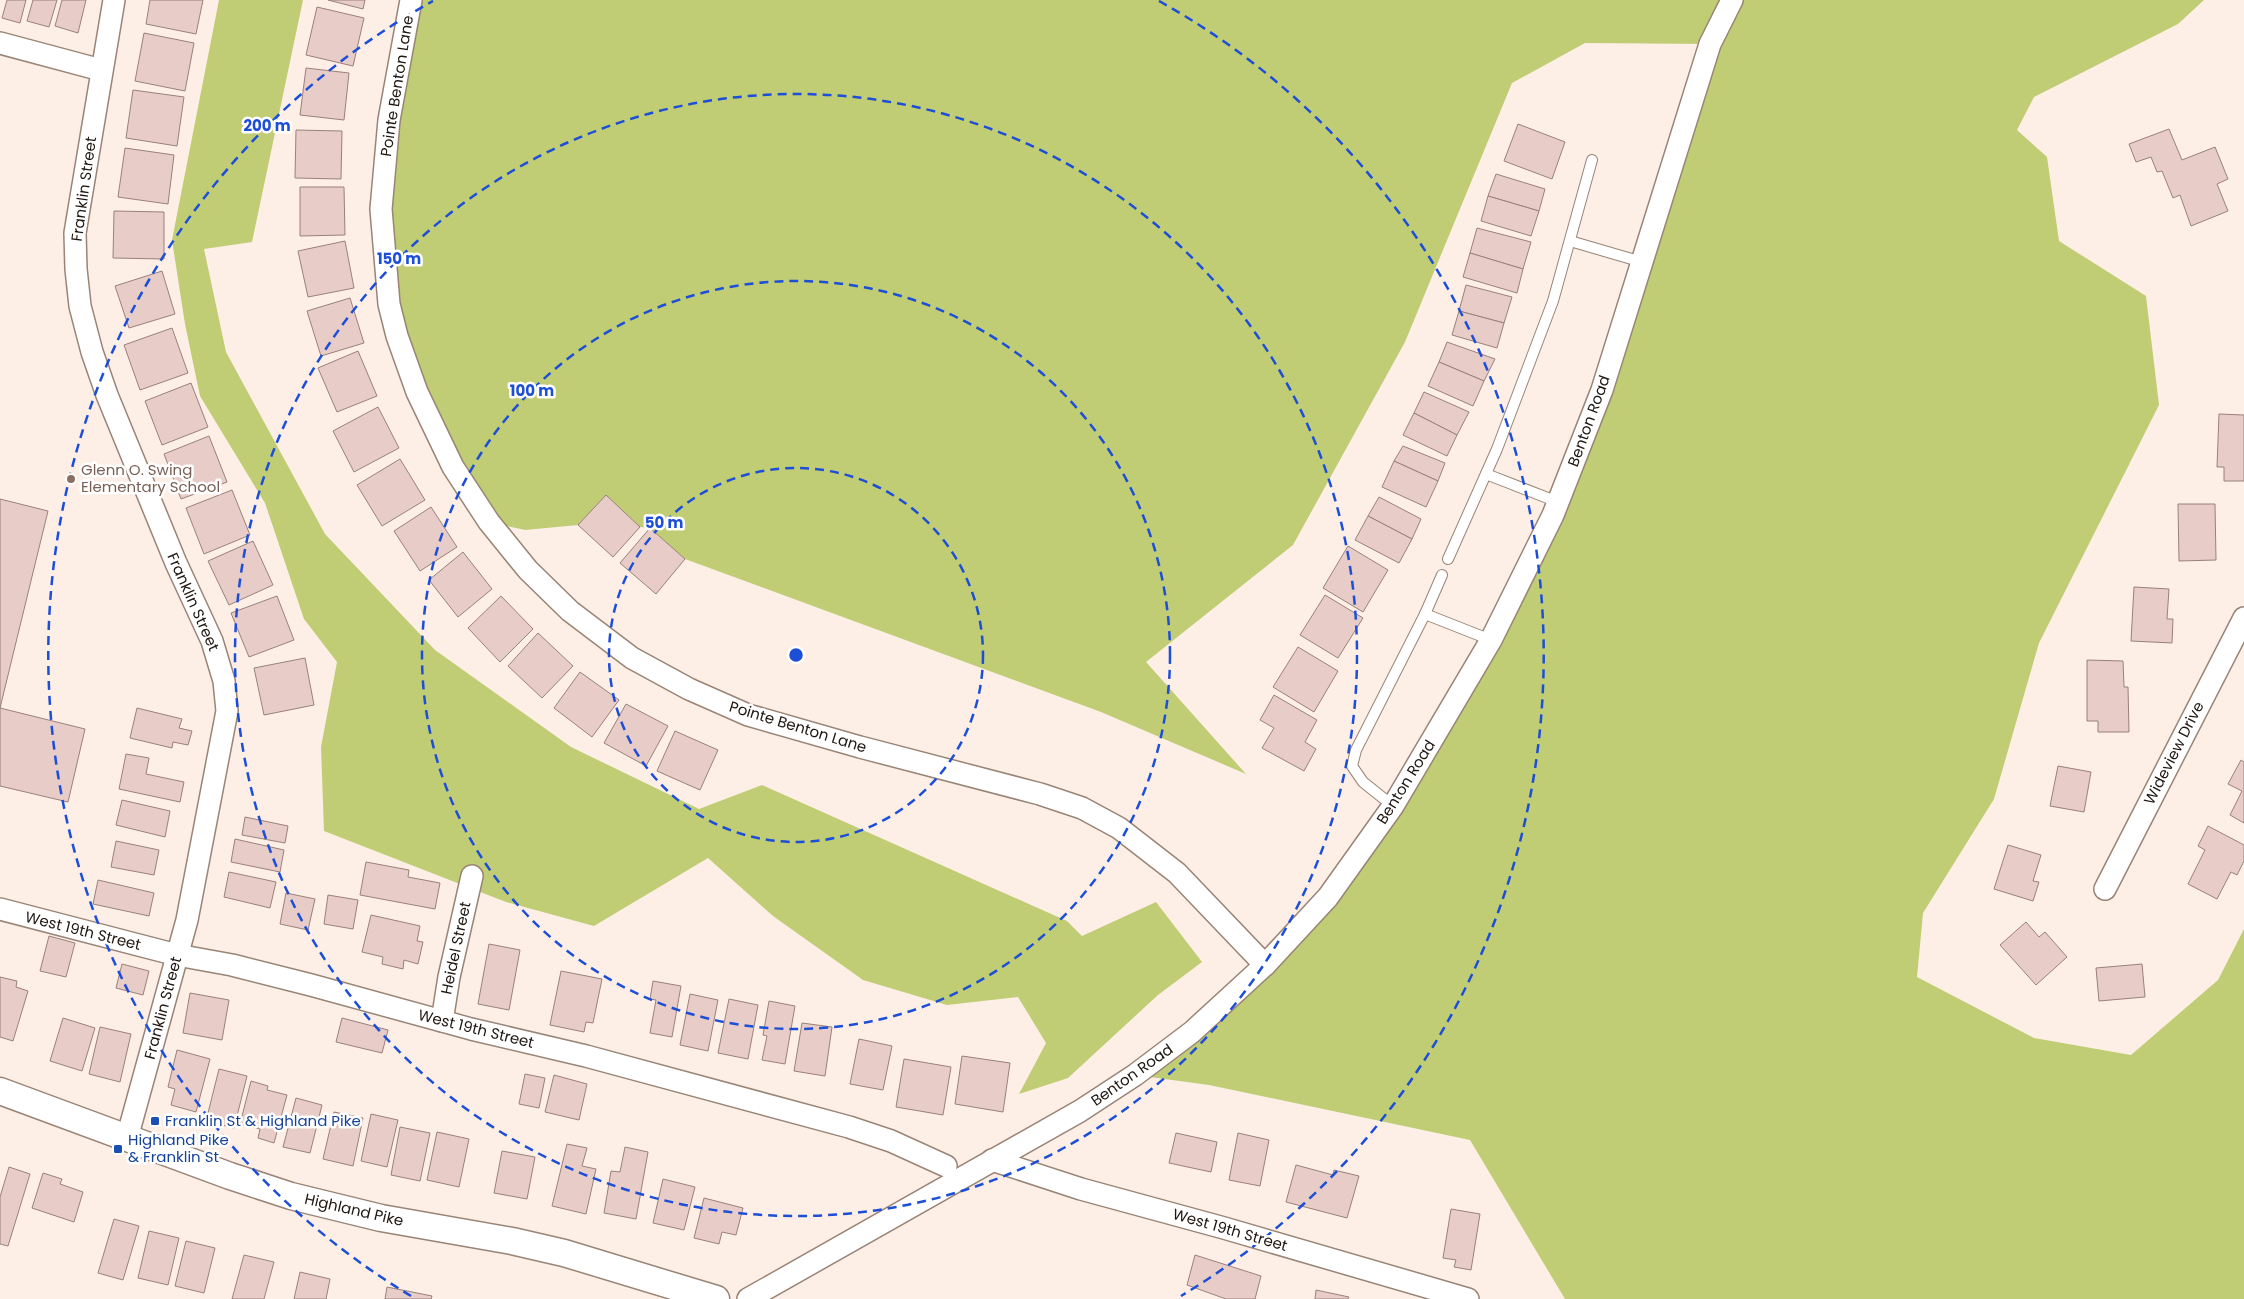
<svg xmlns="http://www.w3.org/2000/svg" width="2244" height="1299" font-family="Poppins,sans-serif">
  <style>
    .green { fill: #c0cd74 }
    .building { fill: #e8ccc7; stroke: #9a807b }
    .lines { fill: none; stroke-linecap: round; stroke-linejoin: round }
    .service-casing { stroke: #998476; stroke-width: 12 }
    .minor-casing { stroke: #998476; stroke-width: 24 }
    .tertiary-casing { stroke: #998476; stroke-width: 29 }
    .service { stroke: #fff; stroke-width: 10 }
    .minor { stroke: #fff; stroke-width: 21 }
    .tertiary { stroke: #fff; stroke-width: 26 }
    .ring { fill: none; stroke: #1d4ed8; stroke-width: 2.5; stroke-dasharray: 9 6 }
    .education-dot { fill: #8d6e63; stroke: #fff; stroke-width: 2 }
    .transit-dot { fill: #1a4fb4; stroke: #fff; stroke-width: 2 }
    .labels { text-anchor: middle; stroke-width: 5; stroke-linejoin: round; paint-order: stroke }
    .street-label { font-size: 15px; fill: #1e1611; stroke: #fff }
    .education-label { font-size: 15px; fill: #785e54; stroke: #fff; text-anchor: start }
    .transit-label { font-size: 15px; fill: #164399; stroke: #fff; text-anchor: start }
    .centre { fill: #1d4ed8; stroke: #fff; stroke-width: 2.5 }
    .ring-label { font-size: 15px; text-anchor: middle; font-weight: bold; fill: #1d4ed8; stroke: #fff; stroke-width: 5; stroke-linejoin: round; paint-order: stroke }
  </style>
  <rect width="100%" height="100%" fill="#fdefe6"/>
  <g class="green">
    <path d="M 219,0 L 303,0 L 252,242 L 204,249 L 226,352 L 325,534 L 435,650 L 571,747 L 699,809 L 762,785 L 1067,921 L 1082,936 L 1156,902 L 1202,962 L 1158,995 L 1068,1078 L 1019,1094 L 1046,1043 L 1018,997 L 947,1005 L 863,980 L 773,916 L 708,858 L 594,926 L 506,902 L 324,831 L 321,747 L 337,662 L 304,619 L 265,503 L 200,396 L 185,324 L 172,240 Z"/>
    <path d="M 411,0 L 2204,0 L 2178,24 L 2034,97 L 2017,130 L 2047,157 L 2059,241 L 2146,296 L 2159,405 L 2039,643 L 1994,799 L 1923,913 L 1917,977 L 2034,1038 L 2131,1055 L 2218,980 L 2244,929 L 2244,1299 L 1565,1299 L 1470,1140 L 1209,1085 L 1135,1075 L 1328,897 L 1553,515 L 1709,44 L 1585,43 L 1512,83 L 1405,342 L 1293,545 L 1146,662 L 1246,774 L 1101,712 L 685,559 L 650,528 L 640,527 L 606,495 L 578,525 L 525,530 L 489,522 L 453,467 L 389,304 L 389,120 Z"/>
  </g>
  <g class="building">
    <path d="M 7,0 L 26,0 L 20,23 L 2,18 Z"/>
    <path d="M 33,0 L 57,0 L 49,27 L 27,21 Z"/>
    <path d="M 62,0 L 86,0 L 78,33 L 55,26 Z"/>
    <path d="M 150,0 L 203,0 L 196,34 L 146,24 Z"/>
    <path d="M 328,0 L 365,0 L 363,9 Z"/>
    <path d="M 317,7 L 364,18 L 353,66 L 306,55 Z"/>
    <path d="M 144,33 L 194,43 L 185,91 L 135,81 Z"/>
    <path d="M 306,68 L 349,73 L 344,120 L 300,115 Z"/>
    <path d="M 133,90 L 184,97 L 177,146 L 126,138 Z"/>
    <path d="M 1518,124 L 1565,142 L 1552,179 L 1504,161 Z"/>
    <path d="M 2169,129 L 2182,160 L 2215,147 L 2228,179 L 2217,184 L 2228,211 L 2191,226 L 2180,195 L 2173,198 L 2162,171 L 2157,172 L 2151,157 L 2136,162 L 2129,144 Z"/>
    <path d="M 296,130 L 342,131 L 341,179 L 295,178 Z"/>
    <path d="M 125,148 L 174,155 L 168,204 L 118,197 Z"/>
    <path d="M 1496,174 L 1545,189 L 1539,211 L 1488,196 Z"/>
    <path d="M 300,187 L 344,187 L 345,235 L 300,236 Z"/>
    <path d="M 1488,196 L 1539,211 L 1531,236 L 1481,221 Z"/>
    <path d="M 114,211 L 164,212 L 164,259 L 113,258 Z"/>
    <path d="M 1477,228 L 1531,242 L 1523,269 L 1470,253 Z"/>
    <path d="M 345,241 L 354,288 L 308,297 L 298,251 Z"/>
    <path d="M 1470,253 L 1523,269 L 1517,293 L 1463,277 Z"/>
    <path d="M 162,271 L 175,314 L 129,328 L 115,286 Z"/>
    <path d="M 1466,285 L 1512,297 L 1504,323 L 1459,311 Z"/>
    <path d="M 350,298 L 364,343 L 321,356 L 307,311 Z"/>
    <path d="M 1459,311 L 1504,323 L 1497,348 L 1452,335 Z"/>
    <path d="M 172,328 L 188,373 L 140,390 L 124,345 Z"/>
    <path d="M 1447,342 L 1495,359 L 1484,381 L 1439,362 Z"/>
    <path d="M 358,351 L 377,396 L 337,412 L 318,368 Z"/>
    <path d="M 1439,362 L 1484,381 L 1473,406 L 1428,386 Z"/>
    <path d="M 191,383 L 208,427 L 162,445 L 145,401 Z"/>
    <path d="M 1424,392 L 1469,412 L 1457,435 L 1414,413 Z"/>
    <path d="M 378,407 L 399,448 L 354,472 L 333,431 Z"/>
    <path d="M 1414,413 L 1457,435 L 1447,456 L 1403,435 Z"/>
    <path d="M 2219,414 L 2244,415 L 2244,481 L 2224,481 L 2224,467 L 2217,467 Z"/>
    <path d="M 209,436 L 227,482 L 181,499 L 164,454 Z"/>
    <path d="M 1403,446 L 1445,463 L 1438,481 L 1394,461 Z"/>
    <path d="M 400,459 L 425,500 L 382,526 L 357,485 Z"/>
    <path d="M 1394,461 L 1438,481 L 1426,507 L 1382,487 Z"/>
    <path d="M 232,490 L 250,535 L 204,554 L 186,508 Z"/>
    <path d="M 606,495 L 640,527 L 613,557 L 578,525 Z"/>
    <path d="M 1379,497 L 1421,519 L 1412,539 L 1368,516 Z"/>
    <path d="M 0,499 L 48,511 L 0,708 L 85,729 L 68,802 L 0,786 Z"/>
    <path d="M 2178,504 L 2215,504 L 2216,560 L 2179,561 Z"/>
    <path d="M 431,507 L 457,547 L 420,571 L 394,531 Z"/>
    <path d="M 1368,516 L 1412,539 L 1399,563 L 1355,540 Z"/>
    <path d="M 650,528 L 685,559 L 656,594 L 620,563 Z"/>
    <path d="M 253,541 L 273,585 L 229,605 L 208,561 Z"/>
    <path d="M 1348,546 L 1388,570 L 1363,612 L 1323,588 Z"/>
    <path d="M 463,552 L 492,589 L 458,617 L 429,580 Z"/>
    <path d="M 2134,587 L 2169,589 L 2167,619 L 2173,619 L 2172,643 L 2131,641 Z"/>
    <path d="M 1325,595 L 1363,618 L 1338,658 L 1300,635 Z"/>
    <path d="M 277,596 L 294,640 L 249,657 L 231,613 Z"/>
    <path d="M 501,596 L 533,629 L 500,662 L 468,628 Z"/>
    <path d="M 538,633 L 573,666 L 542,698 L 508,666 Z"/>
    <path d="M 1298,647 L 1338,671 L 1314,712 L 1273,687 Z"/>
    <path d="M 305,658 L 314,705 L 264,715 L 254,668 Z"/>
    <path d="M 2087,660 L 2123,661 L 2124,687 L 2128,687 L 2129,732 L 2098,732 L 2098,721 L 2087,721 Z"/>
    <path d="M 580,672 L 619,700 L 592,737 L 554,708 Z"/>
    <path d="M 1274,695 L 1317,720 L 1305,742 L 1316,749 L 1304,771 L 1262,748 L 1274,728 L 1260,720 Z"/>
    <path d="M 626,704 L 668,726 L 646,766 L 604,743 Z"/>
    <path d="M 137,708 L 182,719 L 179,728 L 192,731 L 188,745 L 173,742 L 172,748 L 130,738 Z"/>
    <path d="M 675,731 L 718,750 L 700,790 L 657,771 Z"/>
    <path d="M 126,754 L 149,758 L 146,774 L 184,782 L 180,802 L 119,789 Z"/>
    <path d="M 2241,760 L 2244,762 L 2244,823 L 2230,815 L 2242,791 L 2228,784 Z"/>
    <path d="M 2058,766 L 2091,772 L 2084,812 L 2050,806 Z"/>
    <path d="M 122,800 L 170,811 L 165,837 L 116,825 Z"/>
    <path d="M 245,817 L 288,826 L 285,843 L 242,835 Z"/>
    <path d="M 2208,826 L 2244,845 L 2244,861 L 2237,875 L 2231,872 L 2217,899 L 2188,884 L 2205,850 L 2198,846 Z"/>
    <path d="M 235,839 L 284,850 L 280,872 L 231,862 Z"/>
    <path d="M 116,841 L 159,850 L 154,875 L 111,867 Z"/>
    <path d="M 2008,845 L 2041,855 L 2033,881 L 2039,882 L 2033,901 L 1994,889 Z"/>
    <path d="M 366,862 L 409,870 L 408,877 L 440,883 L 435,909 L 360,895 Z"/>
    <path d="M 229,872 L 276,882 L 270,908 L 224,897 Z"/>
    <path d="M 98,880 L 154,893 L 149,916 L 93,904 Z"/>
    <path d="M 286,893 L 315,899 L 308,930 L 280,924 Z"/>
    <path d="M 328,895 L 358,900 L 353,929 L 324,924 Z"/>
    <path d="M 371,915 L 420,926 L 417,941 L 423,942 L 418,964 L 404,960 L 403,969 L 382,964 L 383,957 L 362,952 Z"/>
    <path d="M 2026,922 L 2039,937 L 2045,932 L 2067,957 L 2036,985 L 2000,945 Z"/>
    <path d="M 49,936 L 75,943 L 66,977 L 40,971 Z"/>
    <path d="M 489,944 L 520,950 L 509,1010 L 478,1004 Z"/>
    <path d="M 122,964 L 149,971 L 143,995 L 116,988 Z"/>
    <path d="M 2142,964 L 2145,997 L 2099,1001 L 2096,968 Z"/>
    <path d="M 561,971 L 602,979 L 593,1023 L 586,1022 L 584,1032 L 550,1025 Z"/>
    <path d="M 0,977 L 17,981 L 16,987 L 28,991 L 13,1041 L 0,1037 Z"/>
    <path d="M 653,981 L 681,986 L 672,1037 L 650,1033 L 656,1000 L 650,999 Z"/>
    <path d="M 190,993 L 229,1000 L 222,1040 L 183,1033 Z"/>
    <path d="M 690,994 L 718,1000 L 708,1051 L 680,1045 Z"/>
    <path d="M 729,999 L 758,1005 L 748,1059 L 718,1053 Z"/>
    <path d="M 769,1001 L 795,1006 L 785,1064 L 762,1060 L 767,1036 L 763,1035 Z"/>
    <path d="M 63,1018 L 95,1028 L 82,1071 L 50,1061 Z"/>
    <path d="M 342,1018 L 388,1030 L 382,1053 L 336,1042 Z"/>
    <path d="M 802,1023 L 832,1027 L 825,1076 L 794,1071 Z"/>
    <path d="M 100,1027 L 131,1034 L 120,1082 L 89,1074 Z"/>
    <path d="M 859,1039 L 892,1046 L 883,1090 L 850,1084 Z"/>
    <path d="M 177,1050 L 210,1059 L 196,1112 L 171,1105 L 175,1089 L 168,1087 Z"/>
    <path d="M 962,1056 L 1010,1063 L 1003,1112 L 955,1104 Z"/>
    <path d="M 904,1059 L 951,1067 L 943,1115 L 896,1107 Z"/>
    <path d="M 219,1069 L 247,1076 L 234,1128 L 206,1121 Z"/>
    <path d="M 525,1074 L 545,1078 L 539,1108 L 519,1104 Z"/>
    <path d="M 554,1075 L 587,1084 L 579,1120 L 545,1112 Z"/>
    <path d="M 251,1081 L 268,1086 L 267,1090 L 287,1095 L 274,1143 L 258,1138 L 260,1129 L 240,1124 Z"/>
    <path d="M 296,1098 L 322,1105 L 310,1153 L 283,1147 Z"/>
    <path d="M 334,1112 L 363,1118 L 353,1166 L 323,1159 Z"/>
    <path d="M 371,1114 L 398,1120 L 387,1167 L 361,1161 Z"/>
    <path d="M 400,1127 L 430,1133 L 420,1181 L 391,1175 Z"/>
    <path d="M 437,1132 L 469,1139 L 459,1187 L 427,1180 Z"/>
    <path d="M 1176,1133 L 1217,1142 L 1211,1172 L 1169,1163 Z"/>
    <path d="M 1238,1133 L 1269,1140 L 1260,1186 L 1229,1180 Z"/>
    <path d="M 567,1144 L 587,1148 L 582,1166 L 596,1169 L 586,1214 L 552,1206 Z"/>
    <path d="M 625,1147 L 648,1152 L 636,1219 L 604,1213 L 611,1171 L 620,1172 Z"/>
    <path d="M 502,1151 L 535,1157 L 527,1199 L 494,1193 Z"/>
    <path d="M 1296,1165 L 1333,1175 L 1334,1170 L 1359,1176 L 1347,1218 L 1286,1202 Z"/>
    <path d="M 9,1167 L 30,1174 L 8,1246 L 0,1244 L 0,1197 Z"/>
    <path d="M 43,1173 L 62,1179 L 60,1184 L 83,1192 L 74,1222 L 32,1208 Z"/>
    <path d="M 663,1179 L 695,1187 L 684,1230 L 653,1223 Z"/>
    <path d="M 704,1198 L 743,1208 L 736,1235 L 722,1232 L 719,1244 L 694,1238 Z"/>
    <path d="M 1451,1209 L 1480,1214 L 1471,1270 L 1454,1267 L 1456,1260 L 1443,1258 Z"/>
    <path d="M 114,1219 L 139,1226 L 123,1280 L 98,1273 Z"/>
    <path d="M 149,1231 L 179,1238 L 168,1285 L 138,1278 Z"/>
    <path d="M 186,1241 L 215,1248 L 204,1293 L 175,1286 Z"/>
    <path d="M 244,1255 L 274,1262 L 264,1299 L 232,1299 Z"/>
    <path d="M 1195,1255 L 1261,1276 L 1255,1299 L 1226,1299 L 1187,1285 Z"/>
    <path d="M 300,1272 L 330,1279 L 326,1299 L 294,1299 Z"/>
    <path d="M 387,1287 L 432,1296 L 431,1299 L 385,1299 Z"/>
    <path d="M 1316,1290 L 1349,1297 L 1348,1299 L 1315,1299 Z"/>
  </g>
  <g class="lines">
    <g class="service-casing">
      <g id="service">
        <path d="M 1570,241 L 1642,262"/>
        <path d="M 1486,474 L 1558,502"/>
        <path d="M 1448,559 L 1497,449 L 1553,301 L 1592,160"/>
        <path d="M 1425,614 L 1491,640"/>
        <path d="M 1393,806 L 1363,782 L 1352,766 L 1356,750 L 1425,614 L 1442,575"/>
      </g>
    </g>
    <g class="minor-casing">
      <g id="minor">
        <path d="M 114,0 L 75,233 L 76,269 L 80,306 L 92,352 L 107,395 L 176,563 L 212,641 L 224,681 L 227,711 L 187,920 L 127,1138"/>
        <path d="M 411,0 L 389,120 L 381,209 L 389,304 L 397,336 L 417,392 L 453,467 L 489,522 L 528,570 L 570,611 L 632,658 L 689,689 L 748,715 L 860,747 L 1040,794 L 1082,808 L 1119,828 L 1177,873 L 1265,965"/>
        <path d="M 0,43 L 101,70"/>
        <path d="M 2105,889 L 2244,618"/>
        <path d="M 0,909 L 177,955 L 232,965 L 311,985 L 471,1029 L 586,1056 L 849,1127 L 891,1141 L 946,1166"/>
        <path d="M 442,1021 L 449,977 L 472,876"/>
        <path d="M 992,1160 L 1081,1189 L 1224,1228 L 1468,1299"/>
        <path d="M 748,1299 L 1080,1111 L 1135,1075 L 1192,1032 L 1265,965 L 1328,897 L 1393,806 L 1491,640 L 1553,515 L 1602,390 L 1710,44 L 1732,0"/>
      </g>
    </g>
    <g class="tertiary-casing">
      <path id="tertiary" d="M 0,1091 L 230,1176 L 291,1196 L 381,1218 L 512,1241 L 564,1253 L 716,1299"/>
    </g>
    <use href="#service" class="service"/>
    <use href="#minor" class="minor"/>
    <use href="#tertiary" class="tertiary"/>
  </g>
  <g class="ring">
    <circle cx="796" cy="655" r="187"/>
    <circle cx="796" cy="655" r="374"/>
    <circle cx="796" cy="655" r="561"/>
    <path d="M411 1296A748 748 0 0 1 433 1M1159 1A748 748 0 0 1 1181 1296"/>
  </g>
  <circle class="education-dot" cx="71" cy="479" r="5"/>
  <g class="transit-dot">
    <rect x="150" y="1116" width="10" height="10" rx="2.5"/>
    <rect x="113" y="1144" width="10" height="10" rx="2.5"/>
  </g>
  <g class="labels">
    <g class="street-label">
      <text transform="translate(397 86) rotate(-81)" y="5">Pointe Benton Lane</text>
      <text transform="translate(84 189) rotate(-82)" y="5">Franklin Street</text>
      <text transform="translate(1589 421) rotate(-70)" y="5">Benton Road</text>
      <text transform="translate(193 602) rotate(66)" y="5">Franklin Street</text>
      <text transform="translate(798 727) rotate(17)" y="5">Pointe Benton Lane</text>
      <text transform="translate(2174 753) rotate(-63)" y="5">Wideview Drive</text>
      <text transform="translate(1406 782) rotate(-58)" y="5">Benton Road</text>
      <text transform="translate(83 931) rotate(14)" y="5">West 19th Street</text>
      <text transform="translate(456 948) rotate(-78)" y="5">Heidel Street</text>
      <text transform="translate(163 1008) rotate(-75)" y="5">Franklin Street</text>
      <text transform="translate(476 1029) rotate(14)" y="5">West 19th Street</text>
      <text transform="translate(1132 1075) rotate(-35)" y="5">Benton Road</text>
      <text transform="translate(354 1210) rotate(13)" y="5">Highland Pike</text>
      <text transform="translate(1230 1230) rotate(16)" y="5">West 19th Street</text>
    </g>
    <g class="education-label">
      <text x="81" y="475">Glenn O. Swing<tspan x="81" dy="17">Elementary School</tspan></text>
    </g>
    <g class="transit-label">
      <text x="165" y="1126">Franklin St &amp; Highland Pike</text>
      <text x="128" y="1145">Highland Pike<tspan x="128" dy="17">&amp; Franklin St</tspan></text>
    </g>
  </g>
  <circle cx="796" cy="655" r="8" class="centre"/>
  <g class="ring-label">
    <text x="267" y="131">200 m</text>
    <text x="399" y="264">150 m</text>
    <text x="532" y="396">100 m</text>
    <text x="664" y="528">50 m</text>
  </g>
</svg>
